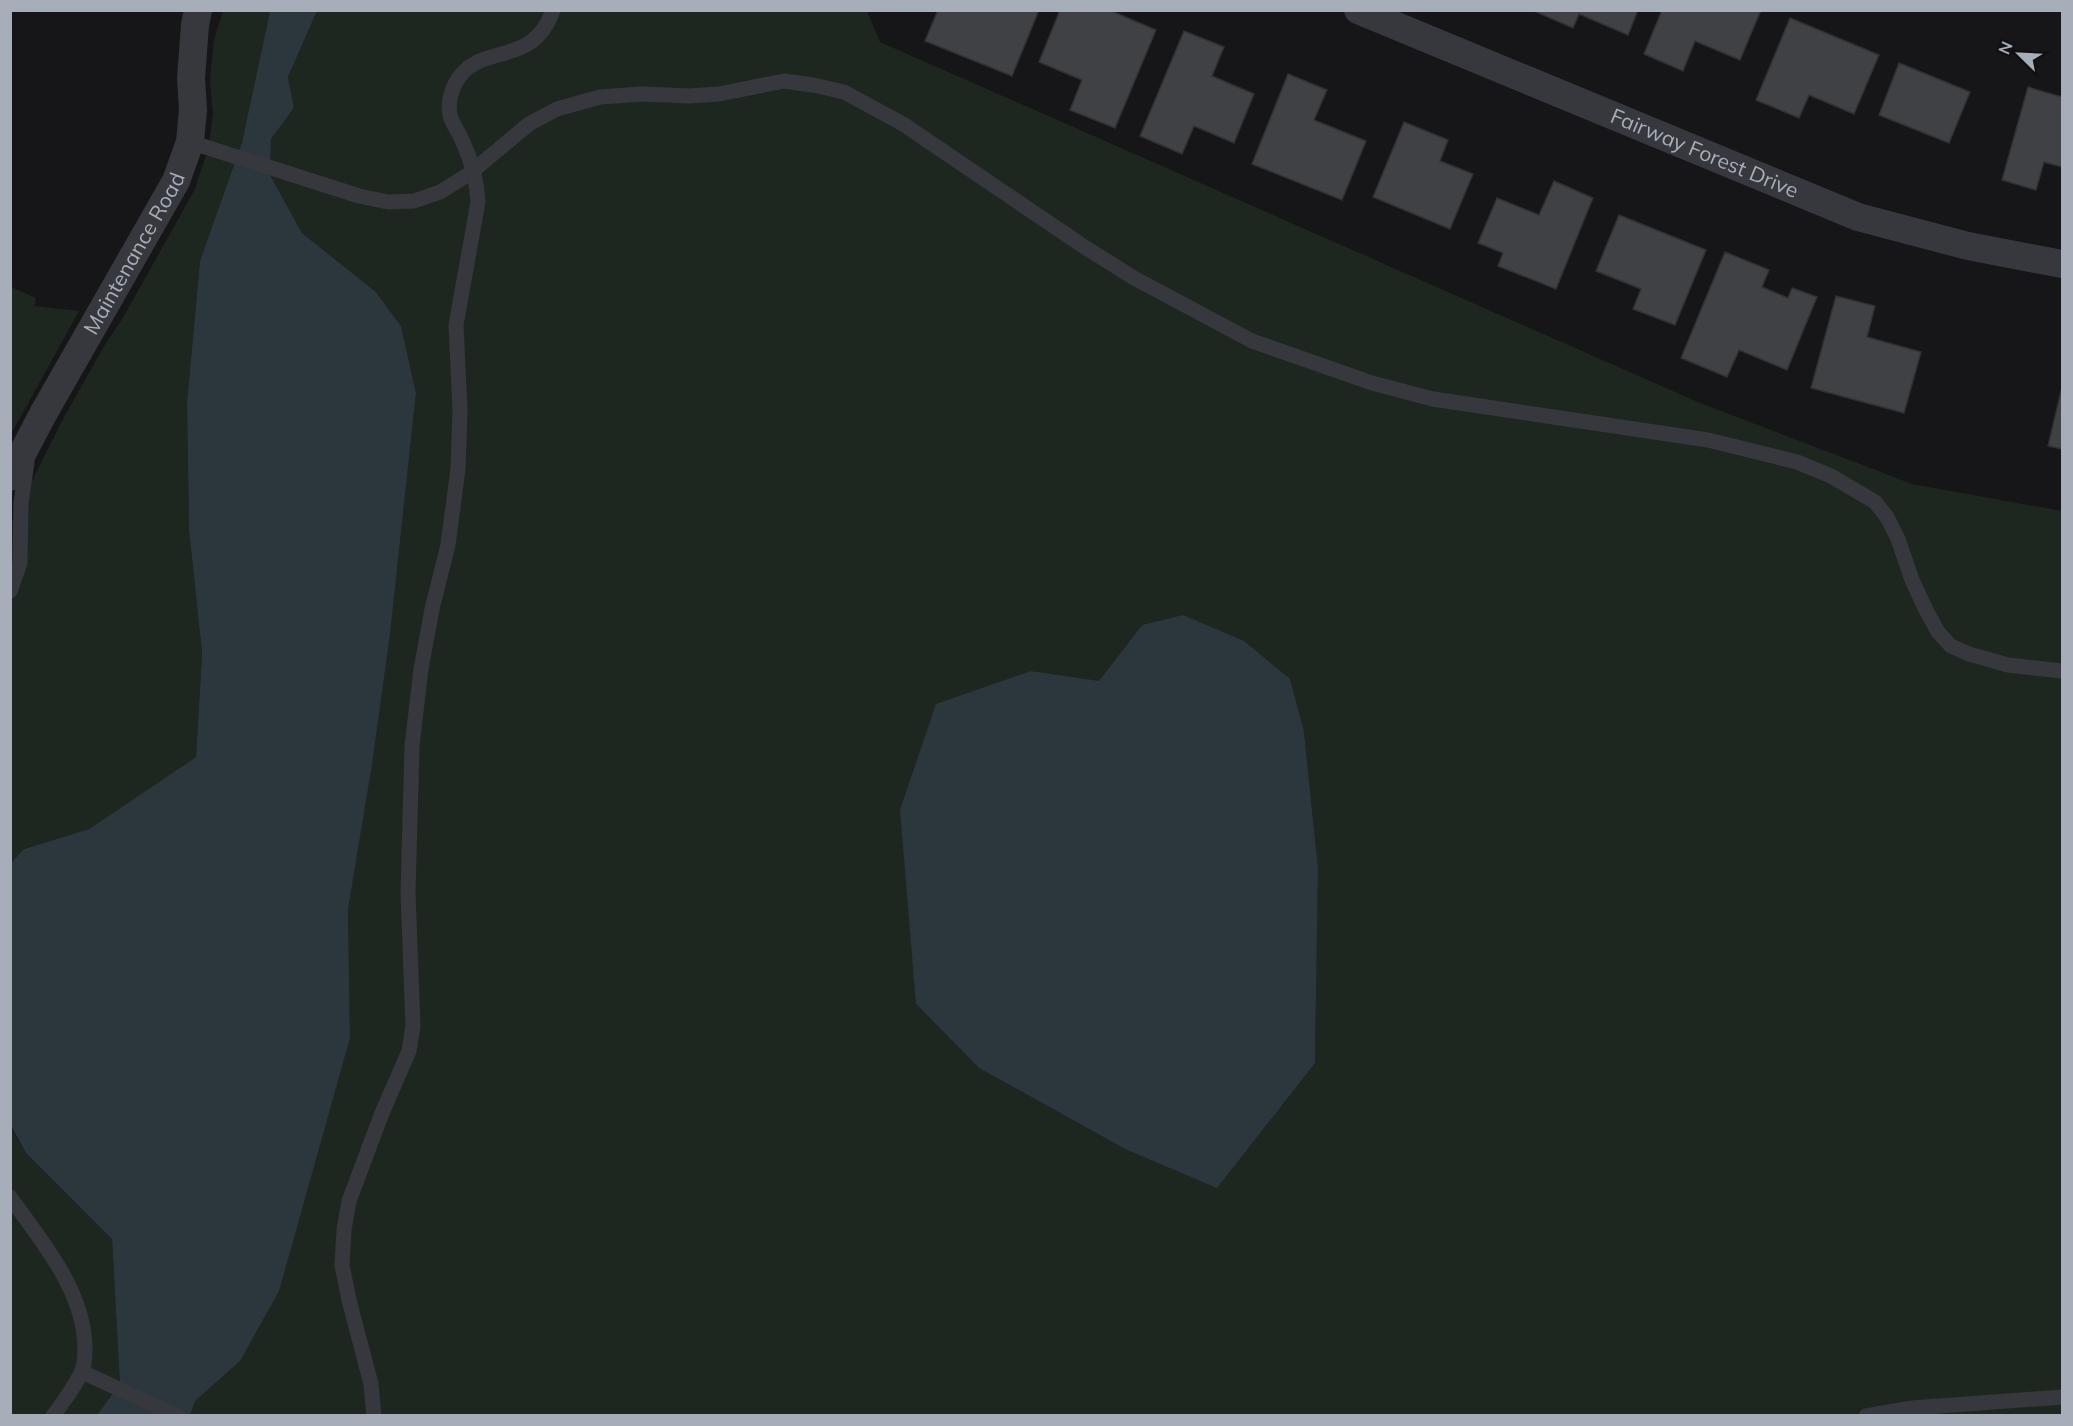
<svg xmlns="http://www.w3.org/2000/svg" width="2073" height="1426" font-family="Mulish,sans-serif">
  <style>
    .green { fill: #1e271f; fill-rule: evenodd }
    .water { fill: #2b363d }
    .building { fill: #404145; stroke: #303035; stroke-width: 1.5 }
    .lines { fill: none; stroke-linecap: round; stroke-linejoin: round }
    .service { stroke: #37383e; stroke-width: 15 }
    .minor { stroke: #37383e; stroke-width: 28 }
    .labels { text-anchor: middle; stroke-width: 4.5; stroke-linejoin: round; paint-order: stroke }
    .street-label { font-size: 21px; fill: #a7aeb9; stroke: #111113 }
  </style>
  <rect width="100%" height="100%" fill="#161618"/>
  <g class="green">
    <path d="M 223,11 L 270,11 L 242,142 L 200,261 L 187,402 L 189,530 L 202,653 L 196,757 L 89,829 L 24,849 L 11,864 L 11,523 L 61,423 L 104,346 L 124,316 L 195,189 L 209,146 L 213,113 L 210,80 L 214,39 Z"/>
    <path d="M 317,11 L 867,11 L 880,42 L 1700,403 L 1912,484 L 2062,511 L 2062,1415 L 190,1416 L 194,1401 L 240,1361 L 350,1038 L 348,910 L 372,765 L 390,635 L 416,393 L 401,326 L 376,292 L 302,233 L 270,175 L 271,139 L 294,108 L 288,77 ZM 1142,625 L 1304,732 L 1318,868 L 1315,1063 L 1125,1149 L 979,1068 L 916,1004 L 1031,671 L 1099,682 Z"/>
    <path d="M 11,287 L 36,298 L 34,306 L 79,311 L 11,434 Z"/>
    <path d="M 10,1126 L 26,1153 L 112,1238 L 120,1384 L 97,1415 L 11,1415 Z"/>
  </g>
  <g class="water">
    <path d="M 270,11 L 317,11 L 288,77 L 294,108 L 271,139 L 270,175 L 302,233 L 376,292 L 401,326 L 416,393 L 390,635 L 372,765 L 348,910 L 350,1038 L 279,1291 L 240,1361 L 195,1401 L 190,1415 L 97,1415 L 120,1384 L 112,1239 L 26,1153 L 11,1126 L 10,864 L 24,849 L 89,829 L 196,757 L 202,653 L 189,530 L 187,402 L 200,261 L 242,142 Z"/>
    <path d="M 1183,615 L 1244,641 L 1290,679 L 1304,732 L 1318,868 L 1315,1063 L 1217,1188 L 1125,1149 L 979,1068 L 916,1004 L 900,810 L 936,704 L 1031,671 L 1099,681 L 1142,625 Z"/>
  </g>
  <g class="building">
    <path d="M 938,10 L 1039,10 L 1012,76 L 925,41 Z"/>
    <path d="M 1060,10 L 1109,10 L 1156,30 L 1115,128 L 1070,110 L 1082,80 L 1039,62 Z"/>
    <path d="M 1537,10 L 1638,10 L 1628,35 L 1579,14 L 1573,28 L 1536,12 Z"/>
    <path d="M 1662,10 L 1761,10 L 1740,60 L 1695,41 L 1683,71 L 1644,54 Z"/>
    <path d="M 1790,18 L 1879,55 L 1854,114 L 1809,95 L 1799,118 L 1756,100 Z"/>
    <path d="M 1184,31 L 1224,47 L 1212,76 L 1254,94 L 1234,143 L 1194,126 L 1182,154 L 1140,136 Z"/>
    <path d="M 1899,63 L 1970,92 L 1949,143 L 1879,115 Z"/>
    <path d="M 1288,74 L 1327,90 L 1314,120 L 1366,141 L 1342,200 L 1252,164 Z"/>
    <path d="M 2028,87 L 2062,97 L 2062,167 L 2044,162 L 2036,190 L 2002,180 Z"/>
    <path d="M 1404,122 L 1448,140 L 1440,161 L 1473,174 L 1450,229 L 1373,197 Z"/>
    <path d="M 1554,181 L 1593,198 L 1556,289 L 1498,266 L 1503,253 L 1478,243 L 1497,198 L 1539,215 Z"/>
    <path d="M 1619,215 L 1706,250 L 1675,325 L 1633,309 L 1641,289 L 1596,271 Z"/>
    <path d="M 1725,252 L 1769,270 L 1762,287 L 1788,298 L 1792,288 L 1817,297 L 1787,370 L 1739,350 L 1727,377 L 1681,358 Z"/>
    <path d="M 1836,296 L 1875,306 L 1867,337 L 1921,352 L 1904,413 L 1811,388 Z"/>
    <path d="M 2062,387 L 2062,449 L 2048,446 Z"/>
  </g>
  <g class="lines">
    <g class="service">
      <path d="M 190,142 L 359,196 L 388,202 L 414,201 L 440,192 L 469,174 L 529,124 L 557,109 L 600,97 L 642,94 L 689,96 L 719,94 L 784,81 L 813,85 L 844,92 L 903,124 L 1083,246 L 1134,278 L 1252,341 L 1372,383 L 1433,399 L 1708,440 L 1797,462 L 1831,476 L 1875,502 L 1887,517 L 1898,539 L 1912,580 L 1926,610 L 1938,632 L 1951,646 L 1969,654 L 2008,665 L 2062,671"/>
      <path d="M 10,591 L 20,563 L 21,502 L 27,463"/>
      <path d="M 10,1197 C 42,1242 83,1289 85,1346 C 85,1355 85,1365 81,1373 C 74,1388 63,1402 53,1416"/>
      <path d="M 82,1372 L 178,1416"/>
      <path d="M 374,1416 L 371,1384 L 349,1300 L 342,1265 L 344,1230 L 349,1201 L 382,1113 L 409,1051 L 413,1026 L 408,893 L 412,746 L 421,669 L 432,609 L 448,545 L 458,469 L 460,410 L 456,325 L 478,202 C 477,181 471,159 462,140 C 459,132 452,124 450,115 C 448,104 450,94 455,84 C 477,40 532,71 553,10"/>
      <path d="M 1866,1416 L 1912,1408 L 2062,1397"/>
    </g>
    <g class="minor">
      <path id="s1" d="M 1358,10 L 1858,217 L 1968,246 L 2062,264"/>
      <path id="s2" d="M 10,477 L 43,414 L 176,181 L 190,142 L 193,110 L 191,78 L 195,25 L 198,10"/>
    </g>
  </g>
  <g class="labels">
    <g class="street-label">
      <text dy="7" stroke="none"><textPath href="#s1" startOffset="375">Fairway Forest Drive</textPath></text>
      <text dy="7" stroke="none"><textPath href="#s2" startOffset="256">Maintenance Road</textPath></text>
    </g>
  </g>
  <rect width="2073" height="1426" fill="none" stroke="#a7aeb9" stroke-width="24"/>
  <g transform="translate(2019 54) rotate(294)" stroke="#111113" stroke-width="4.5" paint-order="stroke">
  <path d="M0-4.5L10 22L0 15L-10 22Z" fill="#a7aeb9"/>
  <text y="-9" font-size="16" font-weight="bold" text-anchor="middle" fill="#a7aeb9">N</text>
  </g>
</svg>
